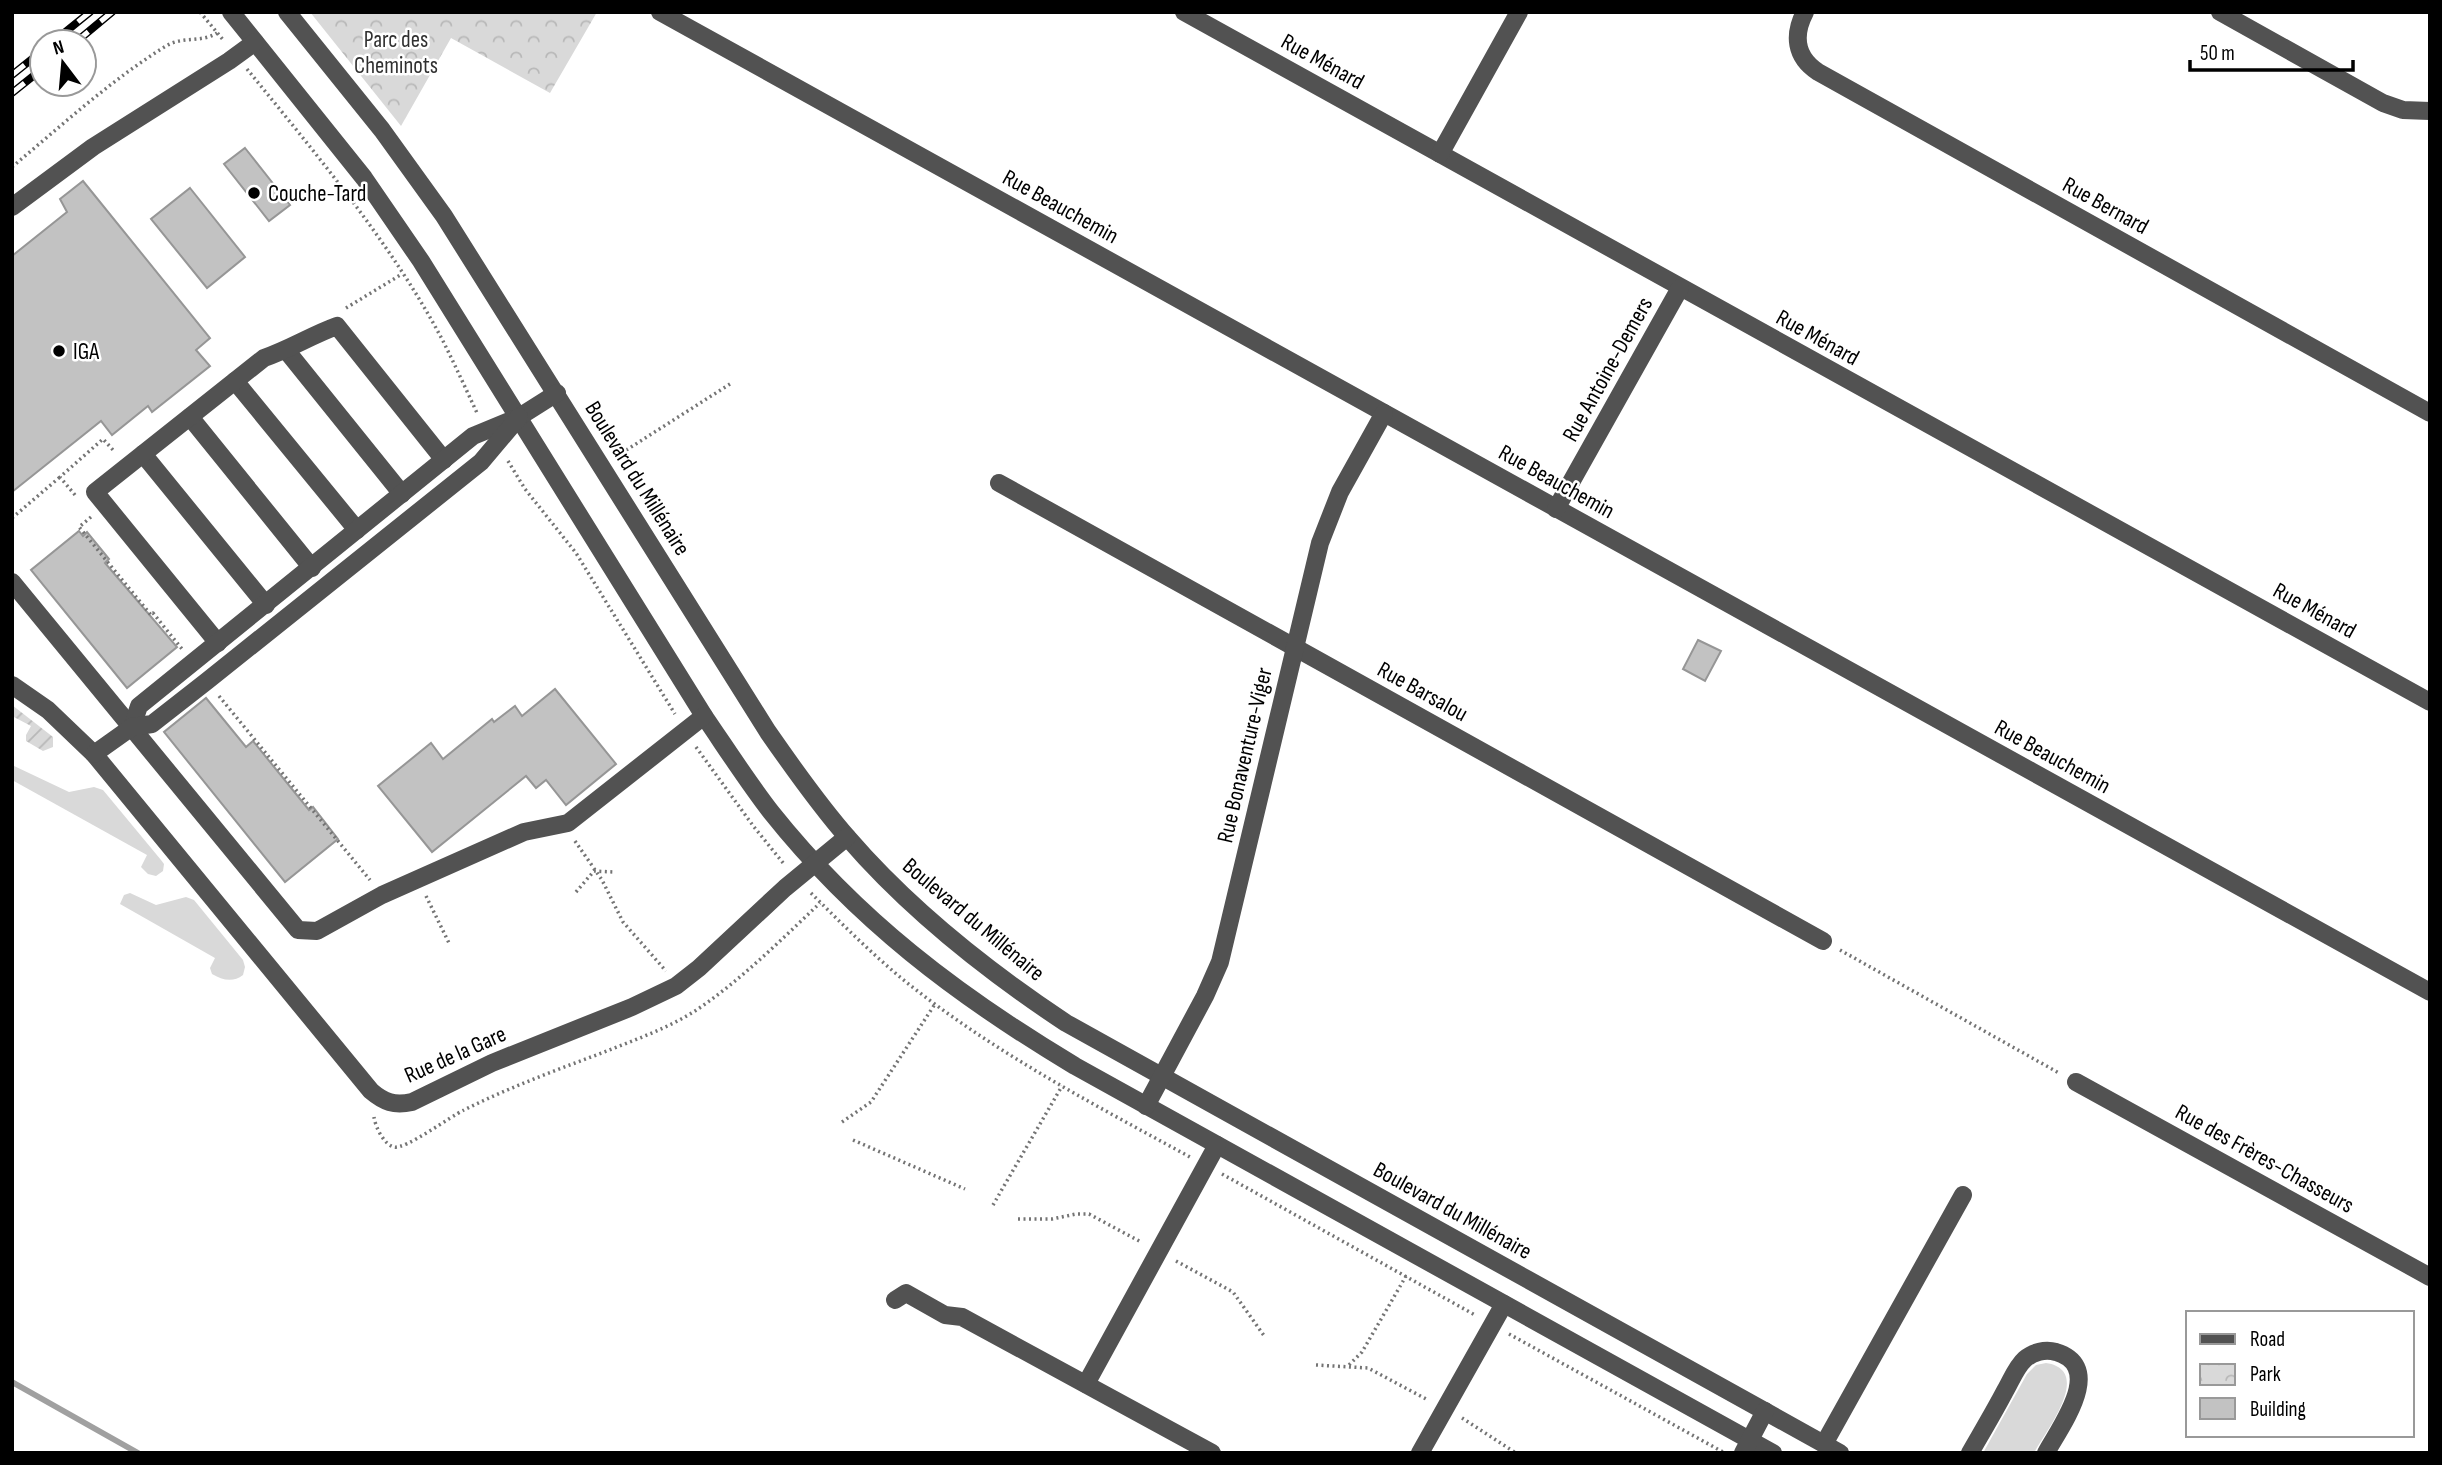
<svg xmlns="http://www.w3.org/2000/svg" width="2442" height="1465" font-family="'Sofia Sans Condensed',sans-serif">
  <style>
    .grass { fill: #d9d9d9 }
    .park { fill: url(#park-crowns) }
    .garden { fill: url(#garden-furrows) }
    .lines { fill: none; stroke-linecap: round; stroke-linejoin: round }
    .stream { stroke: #a0a0a0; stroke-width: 6 }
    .building { fill: #c2c2c2; stroke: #969696; stroke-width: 2 }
    .path { stroke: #747474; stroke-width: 3.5; stroke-dasharray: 2 3.5; stroke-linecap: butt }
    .minor { stroke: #525252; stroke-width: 18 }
    .rail-casing { stroke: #000; stroke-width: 8 }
    .rail { stroke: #fff; stroke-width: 5; stroke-dasharray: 16; stroke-linecap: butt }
    .poi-dot { fill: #000; stroke: #fff; stroke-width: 2.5 }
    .labels { text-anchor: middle; stroke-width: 5; stroke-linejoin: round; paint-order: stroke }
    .park-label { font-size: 23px; fill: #303030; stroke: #fff }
    .street-label { font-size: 23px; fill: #000; stroke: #fff }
    .poi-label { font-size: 23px; fill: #000; stroke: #fff; text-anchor: start }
  </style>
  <defs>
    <pattern id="park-crowns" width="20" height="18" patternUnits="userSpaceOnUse" patternTransform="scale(1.75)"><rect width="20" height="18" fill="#d9d9d9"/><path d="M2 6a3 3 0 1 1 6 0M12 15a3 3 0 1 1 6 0" fill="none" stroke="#b8b8b8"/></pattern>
    <pattern id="garden-furrows" width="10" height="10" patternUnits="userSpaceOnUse" patternTransform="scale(1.75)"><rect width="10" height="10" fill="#d9d9d9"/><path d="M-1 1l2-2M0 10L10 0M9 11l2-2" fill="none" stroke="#b8b8b8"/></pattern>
  </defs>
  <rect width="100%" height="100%" fill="#fff"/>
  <g class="grass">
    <path d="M 12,765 L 69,792 L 94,787 L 103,790 L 161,860 L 164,864 L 163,871 L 156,876 L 148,874 L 141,867 L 147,855 L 12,780 Z"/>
    <path d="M 130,893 L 156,905 L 186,897 L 194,900 L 243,960 L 245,967 L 243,975 C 233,983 222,980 212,974 L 210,968 L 215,958 L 120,904 L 124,895 Z"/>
    <path d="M 2046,1363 C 2094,1370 2046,1431 2034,1453 L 1983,1453 L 2027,1374 L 2036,1365 Z"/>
  </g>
  <path class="park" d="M 310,12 L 597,12 L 550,93 L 451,38 L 401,126 Z"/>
  <path class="garden" d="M 12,705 L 53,737 L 53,747 L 43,751 L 26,741 L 26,735 L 31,726 L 12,716 Z"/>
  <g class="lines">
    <path class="stream" d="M 12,1382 L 138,1453"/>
  </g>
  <g class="building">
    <path d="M 245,148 L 290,205 L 269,221 L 224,164 Z"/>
    <path d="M 83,181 L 210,338 L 196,350 L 210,366 L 152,412 L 148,406 L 112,435 L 101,421 L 12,492 L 12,256 L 67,212 L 60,199 Z"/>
    <path d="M 190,188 L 245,257 L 207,288 L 151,219 Z"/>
    <path d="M 79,531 L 83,536 L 87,532 L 109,559 L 105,563 L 177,647 L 127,688 L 31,570 Z"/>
    <path d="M 1698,640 L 1721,651 L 1705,681 L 1683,669 Z"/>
    <path d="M 555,689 L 616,764 L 566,805 L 546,780 L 536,788 L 526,776 L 432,852 L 378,786 L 431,743 L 443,759 L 492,719 L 494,722 L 515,706 L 522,716 Z"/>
    <path d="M 206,698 L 246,747 L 253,741 L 309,810 L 313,807 L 338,839 L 285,882 L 164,732 Z"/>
  </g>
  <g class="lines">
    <g class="path">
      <path d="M 200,12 L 224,41"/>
      <path d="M 247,69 C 316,154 392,244 443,341 C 455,365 466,389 477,413"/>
      <path d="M 12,167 C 61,126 111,80 166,46 C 182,36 201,43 217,33"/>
      <path d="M 346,308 L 402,274"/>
      <path d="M 617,456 L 730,384"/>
      <path d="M 508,461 L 525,489 L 576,553 L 675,714"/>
      <path d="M 75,495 L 60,477 L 103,439 L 114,451"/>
      <path d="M 91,517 L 79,527 L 151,615 L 153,613 L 182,649"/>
      <path d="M 12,518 L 60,477"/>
      <path d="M 219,696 L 370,880"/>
      <path d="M 696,747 L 754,827 L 784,864"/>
      <path d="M 575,841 L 602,880 L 623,922 L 666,971"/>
      <path d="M 576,892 L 594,871 L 613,872"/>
      <path d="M 811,893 C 840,922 869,951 900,977 C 988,1049 1091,1103 1190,1157"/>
      <path d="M 426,896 L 449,943"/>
      <path d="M 1840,950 L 2059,1073"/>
      <path d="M 374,1117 C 375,1126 384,1145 394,1147 C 405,1150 451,1116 464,1110 C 510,1087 559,1069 607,1051 C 637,1039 668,1028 695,1011 C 740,981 781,940 820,903"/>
      <path d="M 842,1122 L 871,1102 L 935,1004"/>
      <path d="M 853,1140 L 965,1189"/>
      <path d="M 1222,1174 L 1475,1315"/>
      <path d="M 993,1205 L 1062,1086"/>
      <path d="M 1018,1219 L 1052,1219 L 1076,1214 L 1089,1214 L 1141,1242"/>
      <path d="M 1176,1261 L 1233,1292 L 1265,1337"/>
      <path d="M 1509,1334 L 1723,1452"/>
      <path d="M 1316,1365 L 1368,1368 L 1428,1400"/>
      <path d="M 1349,1365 L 1362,1352 L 1406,1276"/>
      <path d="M 1462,1418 L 1516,1453"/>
    </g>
    <g class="minor">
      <path d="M 231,12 L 364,178 L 421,261 L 704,716 C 726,748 747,781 771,812 C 857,920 958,996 1075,1066 L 1773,1453"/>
      <path d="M 287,12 L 382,130 L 444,216 L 768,732 C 793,768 819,805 848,838 C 911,911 986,970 1066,1023 L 1840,1453"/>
      <path d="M 660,12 L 2430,992"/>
      <path d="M 1184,12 L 2430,702"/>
      <path d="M 1805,12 C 1793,35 1795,57 1818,72 L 2430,413"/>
      <path d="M 2220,12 L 2383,103 L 2403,110 L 2430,111"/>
      <path d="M 1440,154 L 1519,12"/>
      <path d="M 12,207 L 93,147 L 229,61 L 255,42"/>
      <path d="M 286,350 L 402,494"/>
      <path d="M 235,381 L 357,530"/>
      <path d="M 190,417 L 312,568"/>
      <path d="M 143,454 L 266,605"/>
      <path d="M 999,483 L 1823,941"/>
      <path d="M 1556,509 L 1680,288"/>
      <path d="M 12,582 L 298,930 L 317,931 L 382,895 L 524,832 L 568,823 L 704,716"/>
      <path d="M 218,643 L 95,492 L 264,358 C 290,349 312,335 337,326 L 444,460"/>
      <path d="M 12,685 L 48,710 L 94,754 L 371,1091 C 384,1102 394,1106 412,1102 L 492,1063 L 632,1007 L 676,986 L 699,968 L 785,888 L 847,837"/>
      <path d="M 132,727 L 139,706 L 473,436 L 519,417 L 557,393"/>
      <path d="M 94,754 L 132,727 L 152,724 L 207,681 L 481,462 L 519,417"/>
      <path d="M 2076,1082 L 2430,1277"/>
      <path d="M 1146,1106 L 1205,996 L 1220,962 L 1320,543 L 1340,492 L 1384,413"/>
      <path d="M 895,1300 L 906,1293 L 945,1315 L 962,1317 L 1212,1453"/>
      <path d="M 1086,1384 L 1217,1145"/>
      <path d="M 1824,1444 L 1963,1195"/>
      <path d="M 1420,1453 L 1504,1304"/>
      <path d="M 1743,1453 L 1765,1411"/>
      <path d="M 1970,1453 C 1982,1432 1994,1412 2005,1391 C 2011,1381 2016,1367 2025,1359 C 2033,1352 2045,1349 2056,1352 C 2106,1367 2060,1427 2046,1453"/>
    </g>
    <g class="rail-casing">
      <g id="rail">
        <path d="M 53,42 L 90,12"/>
        <path d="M 76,42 L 112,12"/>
        <path d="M 12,75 L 42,51"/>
        <path d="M 12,93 L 42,69"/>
      </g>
    </g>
    <use href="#rail" class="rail"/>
  </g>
  <g class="poi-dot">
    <circle cx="254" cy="193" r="7"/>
    <circle cx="59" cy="351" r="7"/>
  </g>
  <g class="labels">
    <g class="park-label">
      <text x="396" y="47">Parc des<tspan x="396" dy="26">Cheminots</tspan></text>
    </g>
    <g class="street-label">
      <text transform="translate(1323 61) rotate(29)" y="8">Rue Ménard</text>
      <text transform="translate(2106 205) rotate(29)" y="8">Rue Bernard</text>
      <text transform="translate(1061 206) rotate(29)" y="8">Rue Beauchemin</text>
      <text transform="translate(1818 337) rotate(29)" y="8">Rue Ménard</text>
      <text transform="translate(1607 369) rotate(-61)" y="8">Rue Antoine-Demers</text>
      <text transform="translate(638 478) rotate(58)" y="8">Boulevard du Millénaire</text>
      <text transform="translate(1557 481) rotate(29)" y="8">Rue Beauchemin</text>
      <text transform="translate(2315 610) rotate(29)" y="8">Rue Ménard</text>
      <text transform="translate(1423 691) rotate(29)" y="8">Rue Barsalou</text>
      <text transform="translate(1244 755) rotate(-77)" y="8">Rue Bonaventure-Viger</text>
      <text transform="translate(2053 756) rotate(29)" y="8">Rue Beauchemin</text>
      <text transform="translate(974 919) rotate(40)" y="8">Boulevard du Millénaire</text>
      <text transform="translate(455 1054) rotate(-24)" y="8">Rue de la Gare</text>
      <text transform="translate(2265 1158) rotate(29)" y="8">Rue des Frères-Chasseurs</text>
      <text transform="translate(1453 1210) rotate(29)" y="8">Boulevard du Millénaire</text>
    </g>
    <g class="poi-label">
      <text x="268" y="201">Couche-Tard</text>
      <text x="73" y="359">IGA</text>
    </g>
  </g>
  <rect width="2442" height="1465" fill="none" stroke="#000000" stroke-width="28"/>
  <rect x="2186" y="1311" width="228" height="126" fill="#ffffff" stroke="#999999" stroke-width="2"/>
  <rect x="2200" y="1334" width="35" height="10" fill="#525252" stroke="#999999" stroke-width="2"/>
  <text x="2250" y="1346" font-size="21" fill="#000000">Road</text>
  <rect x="2200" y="1364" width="35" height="21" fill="url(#park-crowns)" stroke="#999999" stroke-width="2"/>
  <text x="2250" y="1381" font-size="21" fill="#000000">Park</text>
  <rect x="2200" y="1398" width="35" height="21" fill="#c2c2c2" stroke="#999999" stroke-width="2"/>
  <text x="2250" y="1416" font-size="21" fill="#000000">Building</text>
  <g transform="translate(63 63) rotate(344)"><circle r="33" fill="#ffffff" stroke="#999999" stroke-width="2"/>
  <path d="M0-5L12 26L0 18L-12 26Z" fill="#000000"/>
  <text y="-10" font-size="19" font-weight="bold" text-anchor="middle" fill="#000000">N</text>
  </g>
  <path d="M2190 60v10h163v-10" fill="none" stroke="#000000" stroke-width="3.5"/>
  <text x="2200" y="60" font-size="21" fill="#000000" stroke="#ffffff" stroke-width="5" paint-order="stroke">50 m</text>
</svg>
